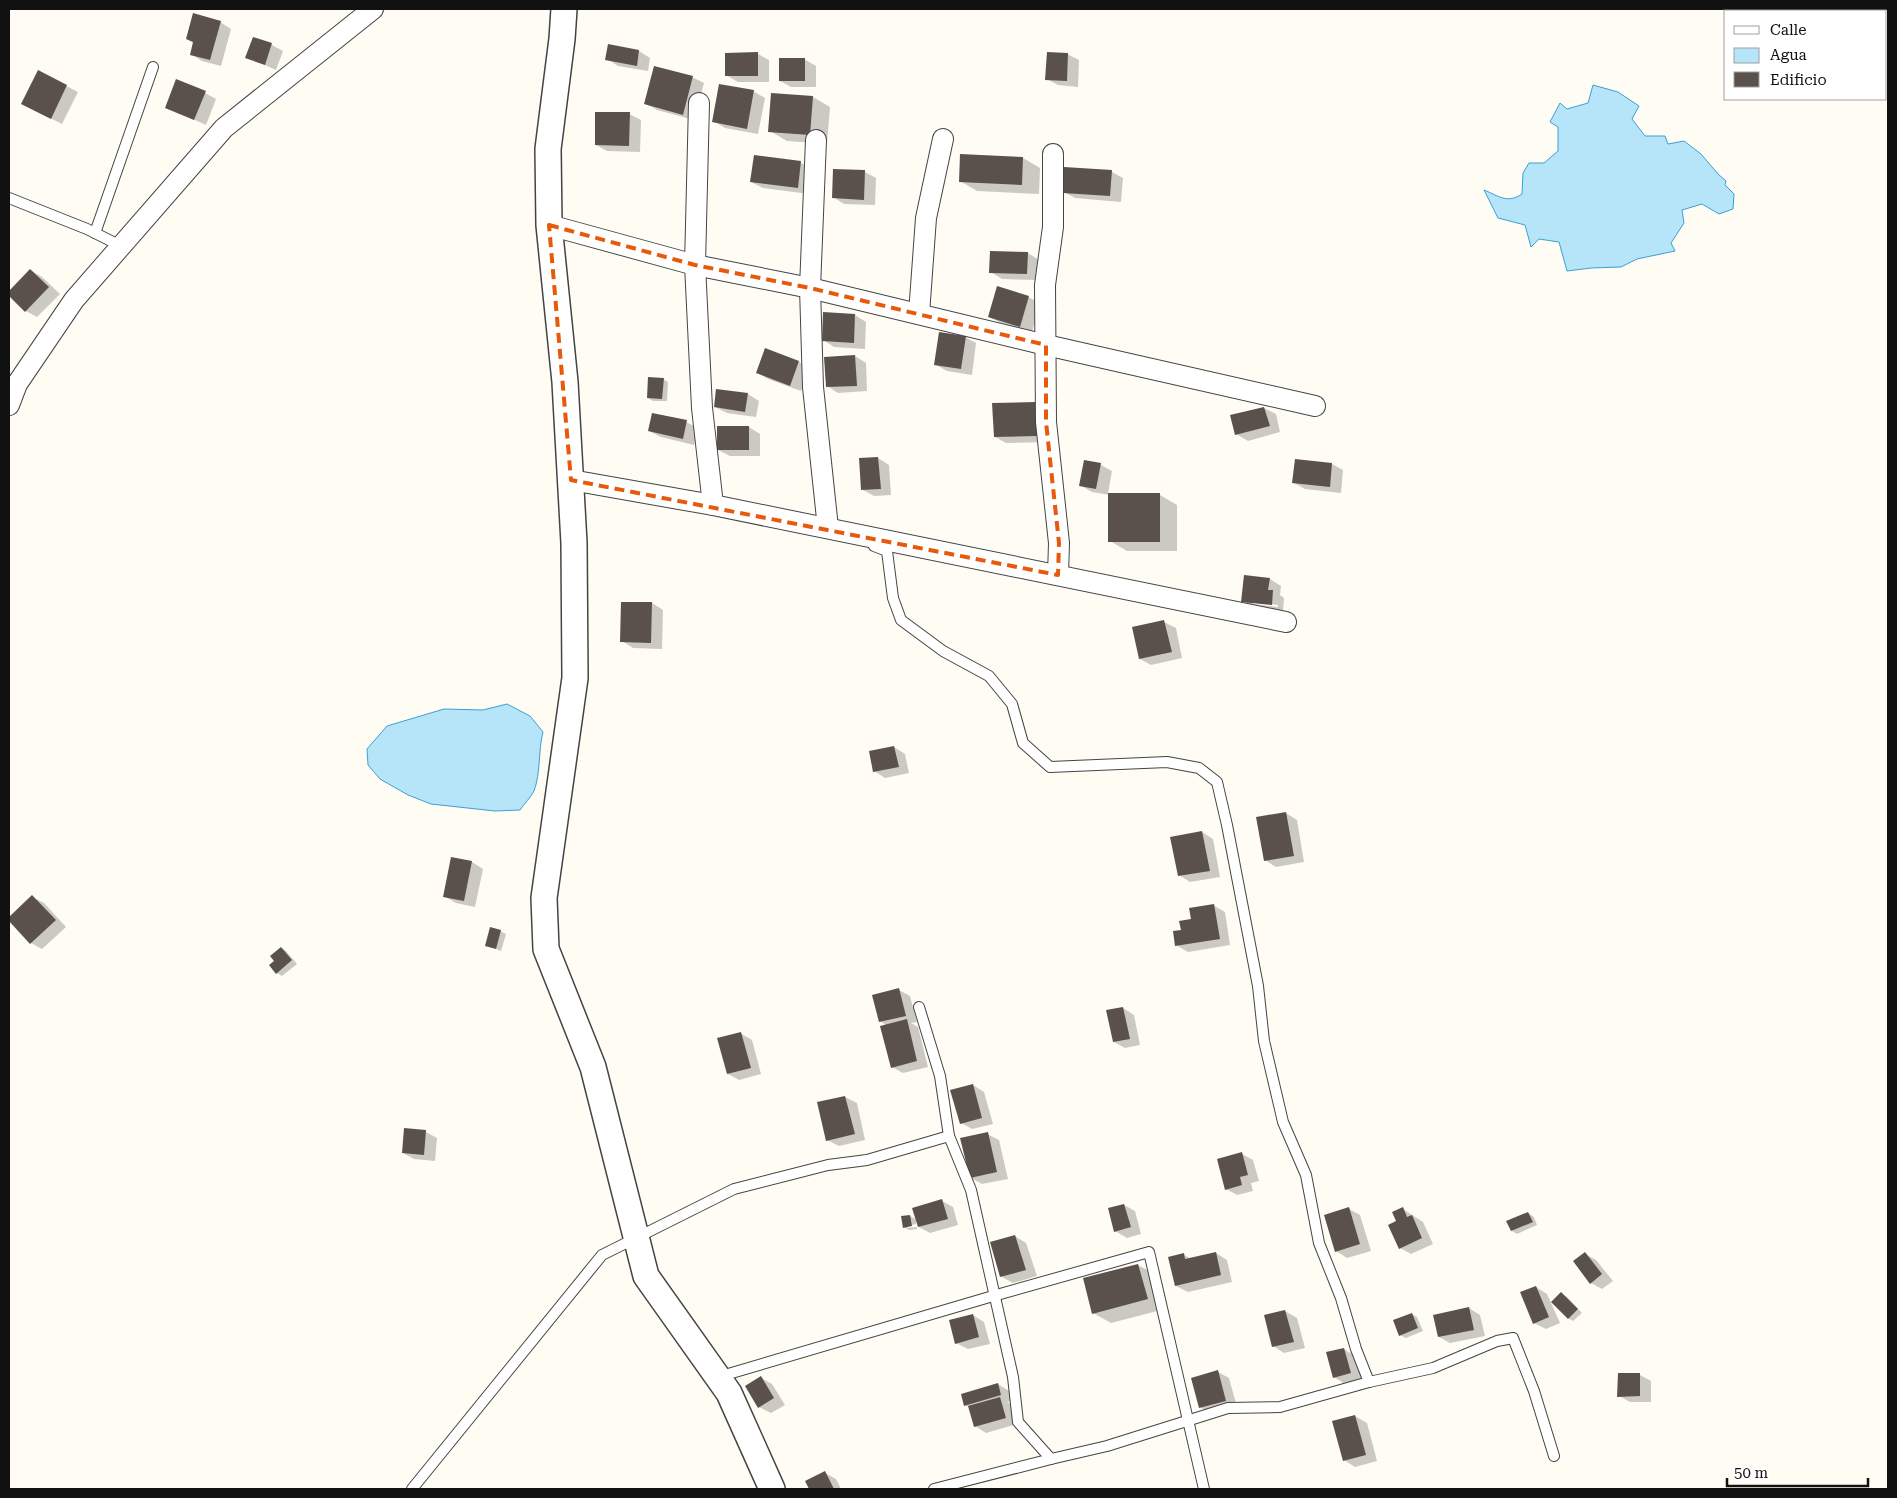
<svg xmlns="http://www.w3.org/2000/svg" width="1897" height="1498" font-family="'Roboto Serif',serif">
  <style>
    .water { fill: #b6e4f9; stroke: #3aa0d3 }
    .shadow { fill: #0003; fill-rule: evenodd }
    .building { fill: #5a514c }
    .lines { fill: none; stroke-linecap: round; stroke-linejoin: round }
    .service-casing { stroke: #444; stroke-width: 12 }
    .minor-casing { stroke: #444; stroke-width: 22 }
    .tertiary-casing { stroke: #444; stroke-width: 28 }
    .service { stroke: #fff; stroke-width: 10 }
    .minor { stroke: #fff; stroke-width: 20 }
    .tertiary { stroke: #fff; stroke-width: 25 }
    .marked { fill: none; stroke: #e8590c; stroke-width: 4; stroke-dasharray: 10 6; stroke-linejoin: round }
  </style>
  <rect width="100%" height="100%" fill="#fffcf4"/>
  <g class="water">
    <path d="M 1593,85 L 1618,92 L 1639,106 L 1632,119 L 1645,136 L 1665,136 L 1668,144 L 1684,141 L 1701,154 L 1718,174 L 1726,181 L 1725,185 L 1734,194 L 1733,209 L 1719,214 L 1702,204 L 1682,210 L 1684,223 L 1671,243 L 1675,251 L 1637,259 L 1621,267 L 1591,268 L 1567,271 L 1559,242 L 1539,239 L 1531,247 L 1525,225 L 1498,218 L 1484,190 C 1499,196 1507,204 1522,194 L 1523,173 L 1529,163 L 1544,163 L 1558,151 L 1558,127 L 1550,122 L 1560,103 L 1567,109 L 1588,103 Z"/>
    <path d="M 507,704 L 530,716 L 543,732 C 538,751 541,772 534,791 C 531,797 524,804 520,810 L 495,811 L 431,804 L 408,795 L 380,779 L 368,765 L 367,749 L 387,726 L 444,709 L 483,710 Z"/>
  </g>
  <g class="shadow">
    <path d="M 220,22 L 231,29 L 221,66 L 202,61 L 191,54 L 194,43 L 187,39 Z"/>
    <path d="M 253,38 L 272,45 L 283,51 L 276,70 L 247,57 Z"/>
    <path d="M 609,46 L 639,51 L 650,58 L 648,71 L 618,66 L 607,59 Z"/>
    <path d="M 758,54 L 769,60 L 769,82 L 738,82 L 726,75 Z"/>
    <path d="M 1067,54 L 1079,60 L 1078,87 L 1058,85 L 1047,79 Z"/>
    <path d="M 804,59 L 816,66 L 816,87 L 791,87 L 780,81 Z"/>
    <path d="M 39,72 L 78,92 L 62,124 L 34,110 Z"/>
    <path d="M 692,77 L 704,83 L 694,120 L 657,110 L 646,104 Z"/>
    <path d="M 753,91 L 765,98 L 758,134 L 725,128 L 713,121 Z"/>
    <path d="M 205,93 L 216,99 L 206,125 L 166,107 Z"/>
    <path d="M 813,97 L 830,107 L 827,144 L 787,141 L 770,131 Z"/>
    <path d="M 629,114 L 641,120 L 640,152 L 607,151 L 596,145 Z"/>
    <path d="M 755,157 L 801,163 L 812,169 L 809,194 L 763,188 L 751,182 Z"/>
    <path d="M 1023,158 L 1040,168 L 1039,194 L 977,191 L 960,181 Z"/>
    <path d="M 1066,168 L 1112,172 L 1123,178 L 1121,202 L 1075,198 L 1064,192 Z"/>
    <path d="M 865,172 L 876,178 L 875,205 L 844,204 L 833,197 Z"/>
    <path d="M 1028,253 L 1039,260 L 1038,280 L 1002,279 L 991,272 Z"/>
    <path d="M 30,270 L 42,277 L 60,294 L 37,317 L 26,311 L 9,294 Z"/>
    <path d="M 1028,297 L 1040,303 L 1032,332 L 1001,323 L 989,317 Z"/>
    <path d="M 855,315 L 866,322 L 865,349 L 834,347 L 823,340 Z"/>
    <path d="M 965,337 L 976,343 L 972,375 L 947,371 L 936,365 Z"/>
    <path d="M 766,350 L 799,362 L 810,369 L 801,391 L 768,379 L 757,372 Z"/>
    <path d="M 855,356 L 866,363 L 867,391 L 838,393 L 827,386 Z"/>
    <path d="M 663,379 L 668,382 L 667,401 L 653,401 L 648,398 Z"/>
    <path d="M 748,394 L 759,401 L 756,417 L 727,413 L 715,407 Z"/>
    <path d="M 1035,403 L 1048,442 L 1006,443 L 995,437 Z"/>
    <path d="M 1264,408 L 1276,414 L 1280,432 L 1248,441 L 1236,434 L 1232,416 Z"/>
    <path d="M 686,422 L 698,428 L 694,445 L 661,437 L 649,431 Z"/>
    <path d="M 749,427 L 760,434 L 760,456 L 730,456 L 718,450 Z"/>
    <path d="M 878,458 L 889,465 L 891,495 L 874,496 L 863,490 Z"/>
    <path d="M 1085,462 L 1101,465 L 1112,471 L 1108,494 L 1160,495 L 1177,505 L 1177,551 L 1127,551 L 1110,541 L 1110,495 L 1092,492 L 1080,485 Z"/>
    <path d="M 1332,464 L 1343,470 L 1341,493 L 1305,489 L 1294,483 Z"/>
    <path d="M 1270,579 L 1281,586 L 1280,595 L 1284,598 L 1283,611 L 1254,607 L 1243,601 ZM 1253,602 L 1278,605 L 1278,607 L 1253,604 Z"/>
    <path d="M 652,603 L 663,610 L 662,649 L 633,648 L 622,641 Z"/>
    <path d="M 1164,622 L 1176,628 L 1182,658 L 1151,665 L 1140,659 Z"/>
    <path d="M 894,747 L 905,754 L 909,773 L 885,778 L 874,771 Z"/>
    <path d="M 1286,813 L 1297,820 L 1304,862 L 1276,867 L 1265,860 Z"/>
    <path d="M 1202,832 L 1213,839 L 1220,877 L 1190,882 L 1179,875 Z"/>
    <path d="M 452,858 L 472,862 L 483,869 L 475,907 L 456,903 L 444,896 Z"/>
    <path d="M 32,897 L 44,903 L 66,927 L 42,949 L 31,943 L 9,919 Z"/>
    <path d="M 1213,905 L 1225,912 L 1230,945 L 1188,952 L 1176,945 L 1182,931 L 1192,920 Z"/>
    <path d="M 500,931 L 506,934 L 501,951 L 486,945 Z"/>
    <path d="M 281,948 L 286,951 L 297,964 L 282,976 L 277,973 L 276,961 Z"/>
    <path d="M 899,990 L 910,996 L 917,1022 L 911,1023 L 918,1027 L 928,1067 L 903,1073 L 892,1067 L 887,1026 L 880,1021 Z"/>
    <path d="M 1123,1008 L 1134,1015 L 1140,1045 L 1125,1048 L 1114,1042 Z"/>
    <path d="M 740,1033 L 752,1040 L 761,1074 L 739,1080 L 728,1074 Z"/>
    <path d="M 973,1085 L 984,1092 L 993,1124 L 972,1129 L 961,1123 Z"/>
    <path d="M 845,1097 L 857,1103 L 865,1140 L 839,1146 L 827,1140 L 818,1103 Z"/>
    <path d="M 426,1132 L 437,1138 L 435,1161 L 414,1159 L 403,1153 Z"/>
    <path d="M 987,1134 L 999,1140 L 1008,1179 L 982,1184 L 971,1178 Z"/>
    <path d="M 1242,1154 L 1253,1160 L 1259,1181 L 1251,1183 L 1253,1191 L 1237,1195 L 1226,1189 Z"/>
    <path d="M 942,1201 L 953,1207 L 958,1225 L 930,1233 L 919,1227 L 917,1221 L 916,1221 L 916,1224 L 907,1226 L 907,1228 L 917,1227 L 917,1229 L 909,1230 L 904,1227 L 910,1216 L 917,1220 Z"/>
    <path d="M 1124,1205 L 1135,1211 L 1141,1234 L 1127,1238 L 1115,1231 Z"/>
    <path d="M 1349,1209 L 1360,1215 L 1371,1251 L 1347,1258 L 1336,1251 Z"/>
    <path d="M 1403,1209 L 1423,1222 L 1433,1244 L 1411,1254 L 1400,1248 L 1398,1221 Z"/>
    <path d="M 1528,1213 L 1534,1217 L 1537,1225 L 1517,1234 L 1512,1231 Z"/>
    <path d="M 1015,1236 L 1026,1243 L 1037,1276 L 1013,1283 L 1002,1277 L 991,1243 Z"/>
    <path d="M 1216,1253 L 1227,1260 L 1232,1282 L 1188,1292 L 1176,1286 L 1184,1255 L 1191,1259 Z"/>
    <path d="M 1585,1254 L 1596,1260 L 1613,1281 L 1602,1289 L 1591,1283 Z"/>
    <path d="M 1138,1265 L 1156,1275 L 1165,1309 L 1111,1323 L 1093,1313 Z"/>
    <path d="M 1536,1287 L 1547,1294 L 1560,1323 L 1546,1329 L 1534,1323 Z"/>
    <path d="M 1561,1294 L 1567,1297 L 1582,1313 L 1573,1321 L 1568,1318 Z"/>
    <path d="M 1469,1308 L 1480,1315 L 1485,1336 L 1450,1343 L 1439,1337 Z"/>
    <path d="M 1285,1311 L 1297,1318 L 1305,1348 L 1284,1353 L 1273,1346 Z"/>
    <path d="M 1412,1314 L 1417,1317 L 1423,1331 L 1406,1338 L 1400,1335 Z"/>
    <path d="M 973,1315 L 984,1322 L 990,1344 L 968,1349 L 956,1343 Z"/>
    <path d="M 1344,1349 L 1355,1356 L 1362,1379 L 1345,1384 L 1334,1377 Z"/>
    <path d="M 1218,1372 L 1229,1378 L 1237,1407 L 1211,1414 L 1200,1407 Z"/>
    <path d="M 1640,1375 L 1651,1381 L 1651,1402 L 1630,1402 L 1619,1396 Z"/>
    <path d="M 761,1378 L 772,1384 L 785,1405 L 771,1413 L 759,1407 Z"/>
    <path d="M 998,1384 L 1009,1391 L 1012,1401 L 1007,1402 L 1011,1404 L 1017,1424 L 986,1433 L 975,1426 L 969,1407 L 965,1405 Z"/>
    <path d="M 1355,1416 L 1367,1423 L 1377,1461 L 1355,1467 L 1344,1460 Z"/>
    <path d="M 825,1473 L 836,1479 L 841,1489 L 811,1489 L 807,1481 Z"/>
  </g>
  <g class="building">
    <path d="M 193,13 L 221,21 L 210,60 L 190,55 L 193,42 L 186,39 Z"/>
    <path d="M 253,37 L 272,43 L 265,65 L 245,58 Z"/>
    <path d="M 608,44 L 639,50 L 637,66 L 605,60 Z"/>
    <path d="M 758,52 L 758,76 L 725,76 L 725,53 Z"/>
    <path d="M 1047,52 L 1068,53 L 1067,81 L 1045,80 Z"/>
    <rect x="779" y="58" width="26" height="23"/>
    <path d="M 654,66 L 693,76 L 683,115 L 644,104 Z"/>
    <path d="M 38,70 L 67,85 L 51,119 L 21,104 Z"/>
    <path d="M 176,79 L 206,91 L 194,120 L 165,108 Z"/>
    <path d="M 719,84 L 754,90 L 747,129 L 712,122 Z"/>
    <path d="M 771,93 L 813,96 L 810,135 L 768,132 Z"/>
    <path d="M 595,112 L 630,112 L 629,146 L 595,145 Z"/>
    <path d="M 960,154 L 1023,157 L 1022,185 L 959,182 Z"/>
    <path d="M 754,155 L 801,161 L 798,188 L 750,182 Z"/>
    <path d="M 1064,167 L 1112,170 L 1110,196 L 1063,193 Z"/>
    <path d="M 833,169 L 865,170 L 864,200 L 832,198 Z"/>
    <path d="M 990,251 L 1028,252 L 1027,274 L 989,273 Z"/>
    <path d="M 30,269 L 49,287 L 25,312 L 9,296 L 9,291 Z"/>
    <path d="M 997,286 L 1029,296 L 1020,327 L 988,317 Z"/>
    <path d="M 823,312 L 855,314 L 854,343 L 822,341 Z"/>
    <path d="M 939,332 L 966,336 L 961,369 L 934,365 Z"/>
    <path d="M 765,348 L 799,361 L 790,386 L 756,373 Z"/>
    <path d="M 855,355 L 857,386 L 826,387 L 824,357 Z"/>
    <path d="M 648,377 L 664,378 L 662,399 L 647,398 Z"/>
    <path d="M 716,389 L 748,393 L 745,412 L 714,407 Z"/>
    <path d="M 1036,402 L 1037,436 L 994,437 L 992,403 Z"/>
    <path d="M 1264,407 L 1270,426 L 1235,435 L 1230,415 Z"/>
    <path d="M 652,413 L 687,420 L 683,439 L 648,431 Z"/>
    <rect x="717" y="426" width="32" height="24"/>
    <path d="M 878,457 L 881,489 L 861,490 L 859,458 Z"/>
    <path d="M 1295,459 L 1332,463 L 1330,487 L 1292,483 Z"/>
    <path d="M 1084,460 L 1101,463 L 1096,489 L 1079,486 Z"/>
    <rect x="1108" y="493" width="52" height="49"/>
    <path d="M 1244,575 L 1270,578 L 1268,590 L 1273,590 L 1272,605 L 1241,602 Z"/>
    <path d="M 621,602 L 652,602 L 651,643 L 620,642 Z"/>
    <path d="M 1164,620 L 1172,652 L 1139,659 L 1132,627 Z"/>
    <path d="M 894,746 L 899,767 L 873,772 L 869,751 Z"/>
    <path d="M 1286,812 L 1294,856 L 1264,861 L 1256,817 Z"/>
    <path d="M 1202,831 L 1210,871 L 1178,876 L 1170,837 Z"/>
    <path d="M 451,857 L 472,861 L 464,901 L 443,897 Z"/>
    <path d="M 32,895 L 56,920 L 30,944 L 9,921 L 9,917 Z"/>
    <path d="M 1214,904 L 1220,939 L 1175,946 L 1173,931 L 1181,930 L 1179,921 L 1191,919 L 1189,908 Z"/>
    <path d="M 490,927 L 501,930 L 496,949 L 485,946 Z"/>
    <path d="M 281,947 L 292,960 L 276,974 L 269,965 L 274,961 L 270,956 Z"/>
    <path d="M 899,988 L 906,1016 L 879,1022 L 872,995 Z"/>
    <path d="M 1123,1007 L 1130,1039 L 1113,1042 L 1106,1010 Z"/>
    <path d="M 907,1019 L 917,1061 L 891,1068 L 880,1026 Z"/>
    <path d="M 741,1032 L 751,1068 L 727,1074 L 717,1038 Z"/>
    <path d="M 973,1084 L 982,1118 L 960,1124 L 950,1090 Z"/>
    <path d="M 845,1096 L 855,1134 L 826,1141 L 817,1102 Z"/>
    <path d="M 404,1128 L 426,1130 L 424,1155 L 402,1153 Z"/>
    <path d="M 988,1132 L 997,1172 L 970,1178 L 960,1138 Z"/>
    <path d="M 1242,1152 L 1248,1175 L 1240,1177 L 1242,1185 L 1225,1190 L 1217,1159 Z"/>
    <path d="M 942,1199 L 948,1219 L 918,1227 L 912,1208 Z"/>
    <path d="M 1124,1204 L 1131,1227 L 1114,1232 L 1108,1208 Z"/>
    <path d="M 1349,1207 L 1360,1244 L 1335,1252 L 1324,1215 Z"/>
    <path d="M 1403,1207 L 1407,1217 L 1412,1215 L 1422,1238 L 1399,1249 L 1388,1225 L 1396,1221 L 1392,1212 Z"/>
    <path d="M 1528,1212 L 1533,1222 L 1511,1231 L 1506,1221 Z"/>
    <path d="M 910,1215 L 912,1226 L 903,1228 L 901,1216 Z"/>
    <path d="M 1015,1235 L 1026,1270 L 1000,1277 L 990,1242 Z"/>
    <path d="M 1216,1252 L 1221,1275 L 1175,1286 L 1168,1257 L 1184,1253 L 1185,1259 Z"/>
    <path d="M 1585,1252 L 1602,1274 L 1590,1284 L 1573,1261 Z"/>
    <path d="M 1138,1264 L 1148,1299 L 1092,1314 L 1083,1278 Z"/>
    <path d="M 1536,1286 L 1549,1317 L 1533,1324 L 1520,1292 Z"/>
    <path d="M 1561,1292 L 1578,1309 L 1568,1319 L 1551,1302 Z"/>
    <path d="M 1469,1307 L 1474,1330 L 1438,1337 L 1433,1315 Z"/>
    <path d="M 1285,1310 L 1294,1342 L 1272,1347 L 1264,1315 Z"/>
    <path d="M 1412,1313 L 1418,1328 L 1399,1336 L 1393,1320 Z"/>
    <path d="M 973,1314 L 979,1337 L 955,1344 L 949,1320 Z"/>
    <path d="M 1344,1348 L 1351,1373 L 1333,1378 L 1326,1352 Z"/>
    <path d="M 1218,1370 L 1226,1401 L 1199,1408 L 1191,1378 Z"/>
    <path d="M 1618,1373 L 1640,1373 L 1640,1396 L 1617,1397 Z"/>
    <path d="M 761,1376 L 774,1398 L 758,1408 L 745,1386 Z"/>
    <path d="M 998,1383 L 1001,1395 L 964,1406 L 961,1394 Z"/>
    <path d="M 1000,1397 L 1006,1418 L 974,1427 L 968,1406 Z"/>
    <path d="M 1355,1415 L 1366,1455 L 1343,1461 L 1332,1421 Z"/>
    <path d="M 825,1471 L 834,1489 L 809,1489 L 805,1481 Z"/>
  </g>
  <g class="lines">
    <g class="service-casing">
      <g id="service">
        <path d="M 9,198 L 87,229 L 121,246"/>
        <path d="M 95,233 L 153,67"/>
        <path d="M 874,546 L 887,551 L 893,598 L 901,620 L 943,651 L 989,676 L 1012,704 L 1023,743 L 1050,767 L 1167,762 L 1199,768 L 1217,782 L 1227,825 L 1258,986 L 1264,1041 L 1283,1122 L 1306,1175 L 1319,1243 L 1341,1298 L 1356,1349 L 1369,1382 L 1433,1368 L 1497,1341 L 1513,1338 L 1534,1391 L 1554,1456"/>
        <path d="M 919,1007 L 940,1076 L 949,1136 L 971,1190 L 1013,1377 L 1018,1422 L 1051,1459 L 1107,1446 L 1228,1408 L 1280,1407 L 1369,1382"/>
        <path d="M 718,1377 L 993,1296 L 1149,1252 L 1204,1489"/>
        <path d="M 412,1489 L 602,1255 L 734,1189 L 828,1165 L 867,1160 L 949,1136"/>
        <path d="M 934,1489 L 1051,1459"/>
      </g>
    </g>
    <g class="minor-casing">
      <g id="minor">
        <path d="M 699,103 L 695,265 L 702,408 L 713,505 L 1286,622"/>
        <path d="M 816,140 L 810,288 L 813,387 L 828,528"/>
        <path d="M 1053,154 L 1053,227 L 1045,285 L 1046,422 L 1059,543 L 1058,575"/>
        <path d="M 549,225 L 695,265 L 810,288 L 1046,345 L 1315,406"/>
        <path d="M 919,314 L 926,218 L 943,139"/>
        <path d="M 9,405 L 17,384 L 74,300 L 224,128 L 373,9"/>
        <path d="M 571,480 L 713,505"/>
      </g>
    </g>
    <g class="tertiary-casing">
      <path id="tertiary" d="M 564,9 L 562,39 L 548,149 L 549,225 L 565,382 L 574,543 L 575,678 L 544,898 L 546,949 L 593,1067 L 646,1276 L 729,1393 L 772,1489"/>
    </g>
    <use href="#service" class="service"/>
    <use href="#minor" class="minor"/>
    <use href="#tertiary" class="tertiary"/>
  </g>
  <path class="marked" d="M 549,225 L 695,265 L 810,288 L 1046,345 L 1046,422 L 1059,543 L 1058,575 L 571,480 Z"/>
  <rect width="1897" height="1498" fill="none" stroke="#111111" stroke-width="20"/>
  <rect x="1724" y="10" width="162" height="90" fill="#ffffff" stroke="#a0a0a0"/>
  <rect x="1734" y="26" width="25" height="8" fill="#ffffff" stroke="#a0a0a0"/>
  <text x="1770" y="35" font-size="15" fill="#111111">Calle</text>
  <rect x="1734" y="48" width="25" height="15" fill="#b6e4f9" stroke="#a0a0a0"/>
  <text x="1770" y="60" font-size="15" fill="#111111">Agua</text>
  <rect x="1734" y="72" width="25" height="15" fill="#5a514c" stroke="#a0a0a0"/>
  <text x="1770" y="85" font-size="15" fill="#111111">Edificio</text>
  <path d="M1727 1478v8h141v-8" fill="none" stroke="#111111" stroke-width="2.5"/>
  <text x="1734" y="1478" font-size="15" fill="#111111" stroke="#ffffff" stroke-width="4" paint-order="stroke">50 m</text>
</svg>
